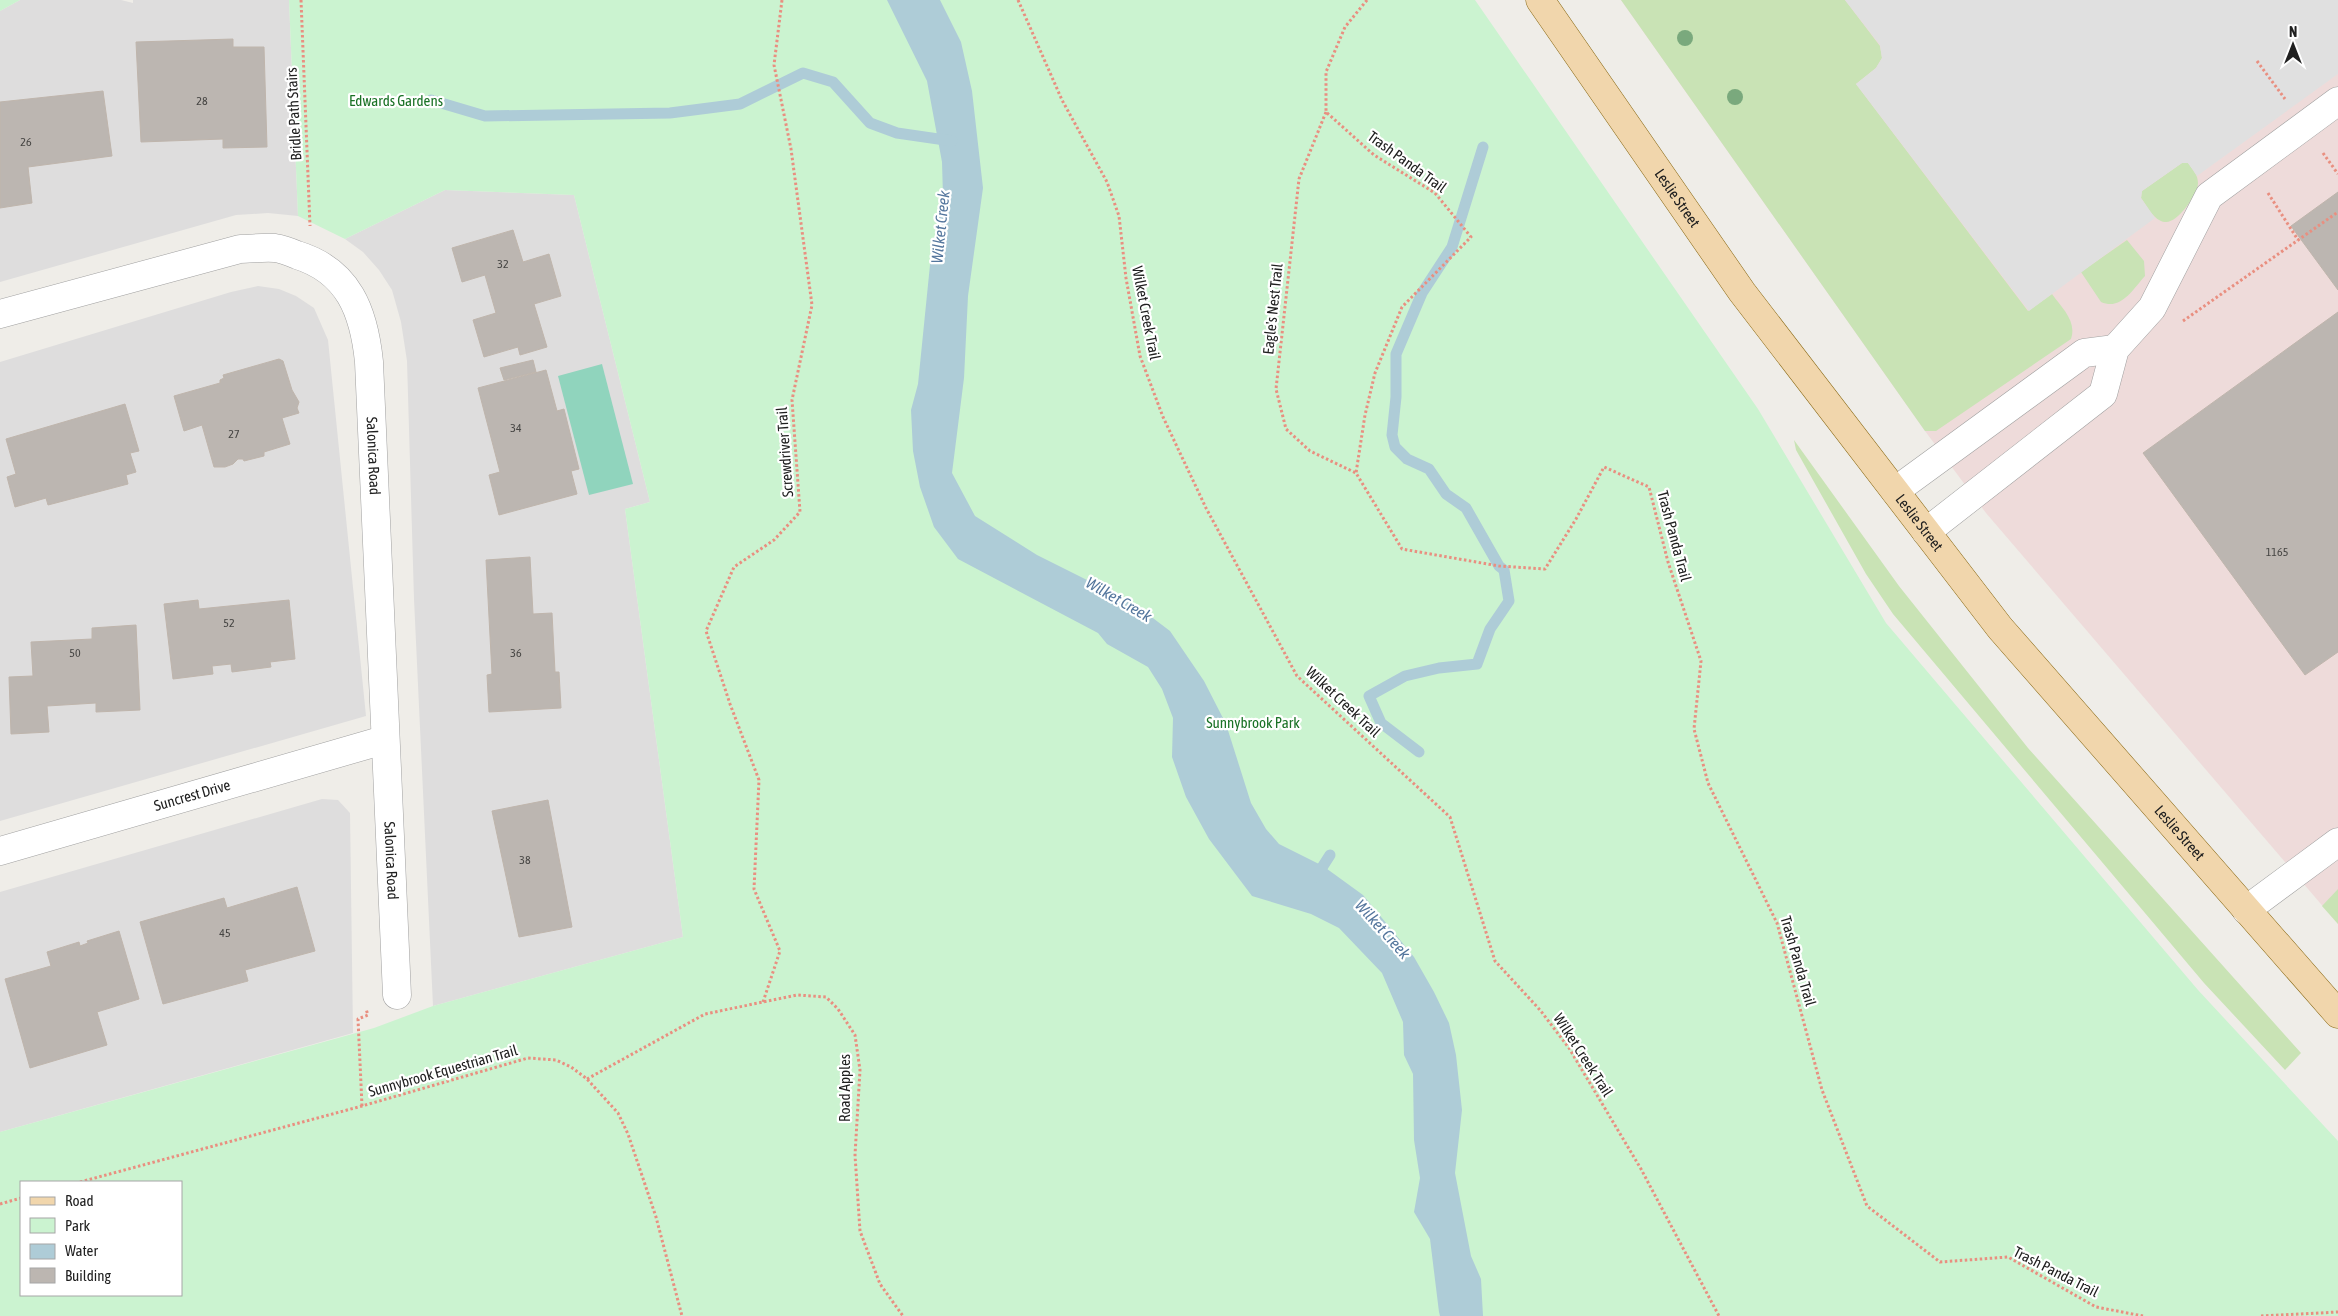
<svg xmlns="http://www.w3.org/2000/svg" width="2338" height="1316" font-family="'Asap Condensed',sans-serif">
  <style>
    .residential { fill: #dedddd }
    .commercial { fill: #eedbda }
    .grass { fill: #c9e3b5 }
    .park { fill: #cbf3d0; fill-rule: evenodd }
    .pitch { fill: #90d4bd }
    .parking { fill: #e0e0e0 }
    .water { fill: #aeccd7 }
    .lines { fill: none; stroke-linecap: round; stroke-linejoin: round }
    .stream { stroke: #aeccd7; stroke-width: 11 }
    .building { fill: #bcb6b1; stroke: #bfb5ac }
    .minor-casing { stroke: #a1a1a1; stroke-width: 29 }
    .major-casing { stroke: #896813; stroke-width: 29 }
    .path { stroke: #e98f80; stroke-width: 3; stroke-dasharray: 2.5 2.5; stroke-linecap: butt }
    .minor { stroke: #fff; stroke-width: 28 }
    .major { stroke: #f1d6ac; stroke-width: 28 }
    .tree { fill: #7aa97d }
    .labels { text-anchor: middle; stroke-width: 4.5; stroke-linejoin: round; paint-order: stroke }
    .number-label { font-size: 12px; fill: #474644 }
    .park-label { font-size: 15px; fill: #1a7226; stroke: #fff }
    .street-label { font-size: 15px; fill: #202020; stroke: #fff }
    .water-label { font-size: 16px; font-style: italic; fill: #54769d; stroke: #fff }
  </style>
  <rect width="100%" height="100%" fill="#efede8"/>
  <g class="residential">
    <path d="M 20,0 L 121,0 L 133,3 L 133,0 L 289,0 L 298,216 L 268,213 L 236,215 L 0,282 L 0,11 Z"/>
    <path d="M 445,190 L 574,195 L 650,502 L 625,509 L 683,937 L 433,1006 L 414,599 L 407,361 L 401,322 L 392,290 L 379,270 L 363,252 L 345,239 Z"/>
    <path d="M 258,286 L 279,289 L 296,296 L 314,308 L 328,340 L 366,716 L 0,821 L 0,362 L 231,292 Z"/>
    <path d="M 322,799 L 338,800 L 350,813 L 353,1033 L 0,1132 L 0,892 Z"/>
  </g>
  <path class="commercial" d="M 1621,0 L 2338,0 L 2338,924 L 1986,513 L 1925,431 Z"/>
  <g class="grass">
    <path d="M 1621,0 L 1845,0 L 1880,46 L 1882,58 L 1876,68 L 1856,84 L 2028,311 L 2052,294 C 2062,308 2077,321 2071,339 L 1936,431 L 1925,431 Z"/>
    <path d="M 2182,163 L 2188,163 C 2193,170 2198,175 2198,183 C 2198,194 2177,224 2165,222 C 2154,221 2147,206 2141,198 L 2142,191 Z"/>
    <path d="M 2127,240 L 2144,261 L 2145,276 C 2133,289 2121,311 2101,302 L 2081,272 Z"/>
    <path d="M 1794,440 L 1899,586 L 2028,748 L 2301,1053 L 2285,1070 L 2204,983 L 1893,614 L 1866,574 L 1796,450 Z"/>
    <path d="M 2338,889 L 2338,924 L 2322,906 Z"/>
  </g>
  <g class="park">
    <path d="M 0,0 L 20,0 L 0,11 Z"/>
    <path d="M 289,0 L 1475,0 L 1758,409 L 1886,623 L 2198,990 L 2338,1141 L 2338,1316 L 0,1316 L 0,1132 L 374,1028 L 433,1006 L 683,937 L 625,509 L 650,502 L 574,195 L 445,190 L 345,239 L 298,216 ZM 21,1182 L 181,1182 L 181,1295 L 21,1295 Z"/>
  </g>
  <path class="pitch" d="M 602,364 L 633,484 L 589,495 L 558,376 Z"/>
  <path class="parking" d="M 1845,0 L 2338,0 L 2338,74 L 2197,176 L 2188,163 L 2182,163 L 2142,191 L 2141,198 L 2155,218 L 2029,311 L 1856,84 L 1876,68 L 1882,58 L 1880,45 Z"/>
  <path class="water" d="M 887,0 L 940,0 L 961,42 L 972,91 L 983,188 L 968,296 L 964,378 L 952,473 L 975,516 L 1037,555 L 1133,603 L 1170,631 L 1204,681 L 1226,724 L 1251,803 L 1266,829 L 1279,844 L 1323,866 L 1363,895 L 1414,957 L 1434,992 L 1449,1023 L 1456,1055 L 1462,1110 L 1455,1173 L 1471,1256 L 1481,1279 L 1483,1316 L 1440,1316 L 1439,1312 L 1430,1239 L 1414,1212 L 1420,1178 L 1414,1140 L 1413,1074 L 1404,1055 L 1403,1022 L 1382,973 L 1339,928 L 1311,914 L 1252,896 L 1209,839 L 1186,797 L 1172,757 L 1173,718 L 1162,689 L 1148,667 L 1107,644 L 1098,633 L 958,559 L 934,527 L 920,487 L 913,451 L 911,410 L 918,384 L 930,265 L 943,196 L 942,162 L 927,81 Z"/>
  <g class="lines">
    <g class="stream">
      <path d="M 431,100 L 485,116 L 670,113 L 740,104 L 803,73 L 833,82 L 870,123 L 897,133 L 952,141"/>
      <path d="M 1419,752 L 1381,723 L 1369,696 L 1405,676 L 1439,668 L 1477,664 L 1490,629 L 1509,601 L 1504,570 L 1499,566 L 1466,508 L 1446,494 L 1429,469 L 1407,459 L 1395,447 L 1392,435 L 1396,397 L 1396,354 L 1422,293 L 1452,247 L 1483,147"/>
      <path d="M 1316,877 L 1330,855"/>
    </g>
  </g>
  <g class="building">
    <path d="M 233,39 L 233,47 L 264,47 L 267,147 L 223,148 L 223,139 L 141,142 L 136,42 Z"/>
    <path d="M 103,91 L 112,156 L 28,167 L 32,203 L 0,208 L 0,102 Z"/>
    <path d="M 2338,192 L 2338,290 L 2291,226 Z"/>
    <path d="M 513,230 L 523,262 L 549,254 L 561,296 L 534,304 L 547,347 L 520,355 L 518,347 L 484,357 L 473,320 L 496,313 L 485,275 L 462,282 L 452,248 Z"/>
    <path d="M 2338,312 L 2338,652 L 2305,675 L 2143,453 Z"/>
    <path d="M 279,359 L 283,361 L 292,390 L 299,402 L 297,408 L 299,413 L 282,418 L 290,444 L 264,452 L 264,456 L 244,461 L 243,459 L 238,459 L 233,464 L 225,467 L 214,467 L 202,425 L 184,431 L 174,396 L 220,383 L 220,380 L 224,378 L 223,375 Z"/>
    <path d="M 533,360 L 536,372 L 504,380 L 500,368 Z"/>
    <path d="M 546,370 L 557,411 L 564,409 L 579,469 L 571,471 L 577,494 L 499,515 L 489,475 L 500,472 L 478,388 Z"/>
    <path d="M 125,404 L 139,451 L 130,453 L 136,472 L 126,475 L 128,484 L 48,505 L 46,498 L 15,507 L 7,477 L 16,474 L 6,439 Z"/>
    <path d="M 530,557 L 533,614 L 552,613 L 555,672 L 559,672 L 561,708 L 489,712 L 487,675 L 492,674 L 486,560 Z"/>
    <path d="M 198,600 L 199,609 L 289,600 L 295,659 L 270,662 L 271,667 L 232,672 L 231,664 L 212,666 L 213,674 L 173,679 L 164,604 Z"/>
    <path d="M 136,625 L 140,710 L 96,712 L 96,703 L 47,706 L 49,732 L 11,734 L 9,677 L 33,676 L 31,642 L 92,639 L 92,628 Z"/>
    <path d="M 548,800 L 572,927 L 519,937 L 492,811 Z"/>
    <path d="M 297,887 L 315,951 L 245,970 L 248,981 L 163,1004 L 140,922 L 224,898 L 227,908 Z"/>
    <path d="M 119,931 L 139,999 L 97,1012 L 107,1045 L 30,1068 L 5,979 L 51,966 L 47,952 L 79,942 L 80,946 L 88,943 L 87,941 Z"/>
  </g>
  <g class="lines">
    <g class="minor-casing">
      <g id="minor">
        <path id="s1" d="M 0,314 L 240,249 C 251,249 263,247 275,248 C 282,249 290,252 297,255 C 349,271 364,312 369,362 L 397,995"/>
        <path d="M 1895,491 L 2084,353 L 2115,349"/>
        <path d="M 1926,532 L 2103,394 L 2115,349 L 2152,308 L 2209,196 L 2338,101"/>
        <path id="s2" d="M 0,851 L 384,740"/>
        <path d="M 2246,910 L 2338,842"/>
      </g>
    </g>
    <g class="major-casing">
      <g id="major">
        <path id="s3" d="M 1540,0 L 1742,292 L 2000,628 L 2338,1014"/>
      </g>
    </g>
    <g class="path">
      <path d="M 301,0 L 310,226"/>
      <path d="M 1018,0 L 1062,100 L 1107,182 L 1119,216 L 1126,278 L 1140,356 L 1163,417 L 1206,508 L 1297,676 L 1450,817 L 1495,961 L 1540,1010 L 1569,1048 L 1641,1169 L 1719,1316"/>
      <path d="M 1367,0 L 1345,27 L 1326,72 L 1326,112 L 1374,155 L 1435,193 L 1471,237 L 1402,307 L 1375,373 L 1365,415 L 1356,473 L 1402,549 L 1499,566 L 1545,569 L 1576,519 L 1604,467 L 1649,487 L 1668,562 L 1701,661 L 1694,729 L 1708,783 L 1777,923 L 1822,1090 L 1867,1206 L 1940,1262 L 2008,1257 L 2096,1307 L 2143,1316"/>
      <path d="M 2257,61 L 2285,99"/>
      <path d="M 1326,112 L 1299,179 L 1276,389 L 1286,429 L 1310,451 L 1356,473"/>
      <path d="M 2323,153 L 2338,174"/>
      <path d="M 2268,193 L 2298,240"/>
      <path d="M 2183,321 L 2338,212"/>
      <path d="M 763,1002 L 780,951 L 754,889 L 759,780 L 730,704 L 706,631 L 734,567 L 774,540 L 800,512 L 792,400 L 812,305 L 791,149 L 774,65 L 782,0"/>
      <path d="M 587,1079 L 705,1014 L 797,995 L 826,997 L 838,1009 L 855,1035 L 860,1070 L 855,1155 L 860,1231 L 880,1284 L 903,1316"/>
      <path d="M 362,1106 L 358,1019 L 368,1015 L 366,1009"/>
      <path d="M 80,1182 L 362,1106 L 528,1058 L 556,1060 L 571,1067 L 587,1079 L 618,1113 L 628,1134 L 656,1217 L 682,1316"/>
      <path d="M 0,1204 L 21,1198"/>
      <path d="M 2261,1316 L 2338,1312"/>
    </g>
    <use href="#minor" class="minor"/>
    <use href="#major" class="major"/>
  </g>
  <g class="tree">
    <circle cx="1685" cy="38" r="8"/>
    <circle cx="1735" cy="97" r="8"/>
  </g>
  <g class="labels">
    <g class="number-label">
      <text x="202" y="105">28</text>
      <text x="26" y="146">26</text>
      <text x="503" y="268">32</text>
      <text x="516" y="432">34</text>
      <text x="234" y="438">27</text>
      <text x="2277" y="556">1165</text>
      <text x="229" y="627">52</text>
      <text x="75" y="657">50</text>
      <text x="516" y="657">36</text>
      <text x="525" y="864">38</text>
      <text x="225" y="937">45</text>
    </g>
    <g class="park-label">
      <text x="396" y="106">Edwards Gardens</text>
      <text x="1253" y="728">Sunnybrook Park</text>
    </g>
    <g class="street-label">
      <text transform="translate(294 114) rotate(-93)" y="5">Bridle Path Stairs</text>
      <text transform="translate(1407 162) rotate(36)" y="5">Trash Panda Trail</text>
      <text dy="5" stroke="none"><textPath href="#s3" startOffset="241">Leslie Street</textPath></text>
      <text transform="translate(1273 309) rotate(-84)" y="5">Eagle's Nest Trail</text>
      <text transform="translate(1146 313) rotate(79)" y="5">Wilket Creek Trail</text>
      <text transform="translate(785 452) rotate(-94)" y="5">Screwdriver Trail</text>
      <text dy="5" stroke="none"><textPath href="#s1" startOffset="539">Salonica Road</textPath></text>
      <text dy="5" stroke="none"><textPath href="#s3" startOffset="646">Leslie Street</textPath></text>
      <text transform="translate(1674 536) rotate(75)" y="5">Trash Panda Trail</text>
      <text transform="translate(1343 702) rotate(43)" y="5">Wilket Creek Trail</text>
      <text dy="5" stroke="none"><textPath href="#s2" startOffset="200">Suncrest Drive</textPath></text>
      <text dy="5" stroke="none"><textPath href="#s3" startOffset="1051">Leslie Street</textPath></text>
      <text dy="5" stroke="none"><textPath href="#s1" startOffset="944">Salonica Road</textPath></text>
      <text transform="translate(1798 961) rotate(74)" y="5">Trash Panda Trail</text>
      <text transform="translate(1583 1055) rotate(57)" y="5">Wilket Creek Trail</text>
      <text transform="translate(443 1071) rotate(-16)" y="5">Sunnybrook Equestrian Trail</text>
      <text transform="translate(845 1088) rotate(-90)" y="5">Road Apples</text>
      <text transform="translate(2056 1272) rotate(27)" y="5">Trash Panda Trail</text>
    </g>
    <g class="water-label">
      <text transform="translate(940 227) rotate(-84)" y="6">Wilket Creek</text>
      <text transform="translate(1119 599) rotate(30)" y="6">Wilket Creek</text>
      <text transform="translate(1383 929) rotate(48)" y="6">Wilket Creek</text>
    </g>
  </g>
  <rect x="20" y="1181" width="162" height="115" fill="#ffffff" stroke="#a6a6a6"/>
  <rect x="30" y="1197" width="25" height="8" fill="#f1d6ac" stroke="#a6a6a6"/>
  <text x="65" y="1206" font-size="15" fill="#202020">Road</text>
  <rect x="30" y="1218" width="25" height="15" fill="#cbf3d0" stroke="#a6a6a6"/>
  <text x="65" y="1231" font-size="15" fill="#202020">Park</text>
  <rect x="30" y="1244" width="25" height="15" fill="#aeccd7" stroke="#a6a6a6"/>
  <text x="65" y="1256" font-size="15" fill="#202020">Water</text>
  <rect x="30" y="1268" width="25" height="15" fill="#bcb6b1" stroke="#a6a6a6"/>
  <text x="65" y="1281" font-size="15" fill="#202020">Building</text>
  <g transform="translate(2293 45)" stroke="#ffffff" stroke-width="4" paint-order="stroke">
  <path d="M0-4L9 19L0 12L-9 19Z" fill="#202020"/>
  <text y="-8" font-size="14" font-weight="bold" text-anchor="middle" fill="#202020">N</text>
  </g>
</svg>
